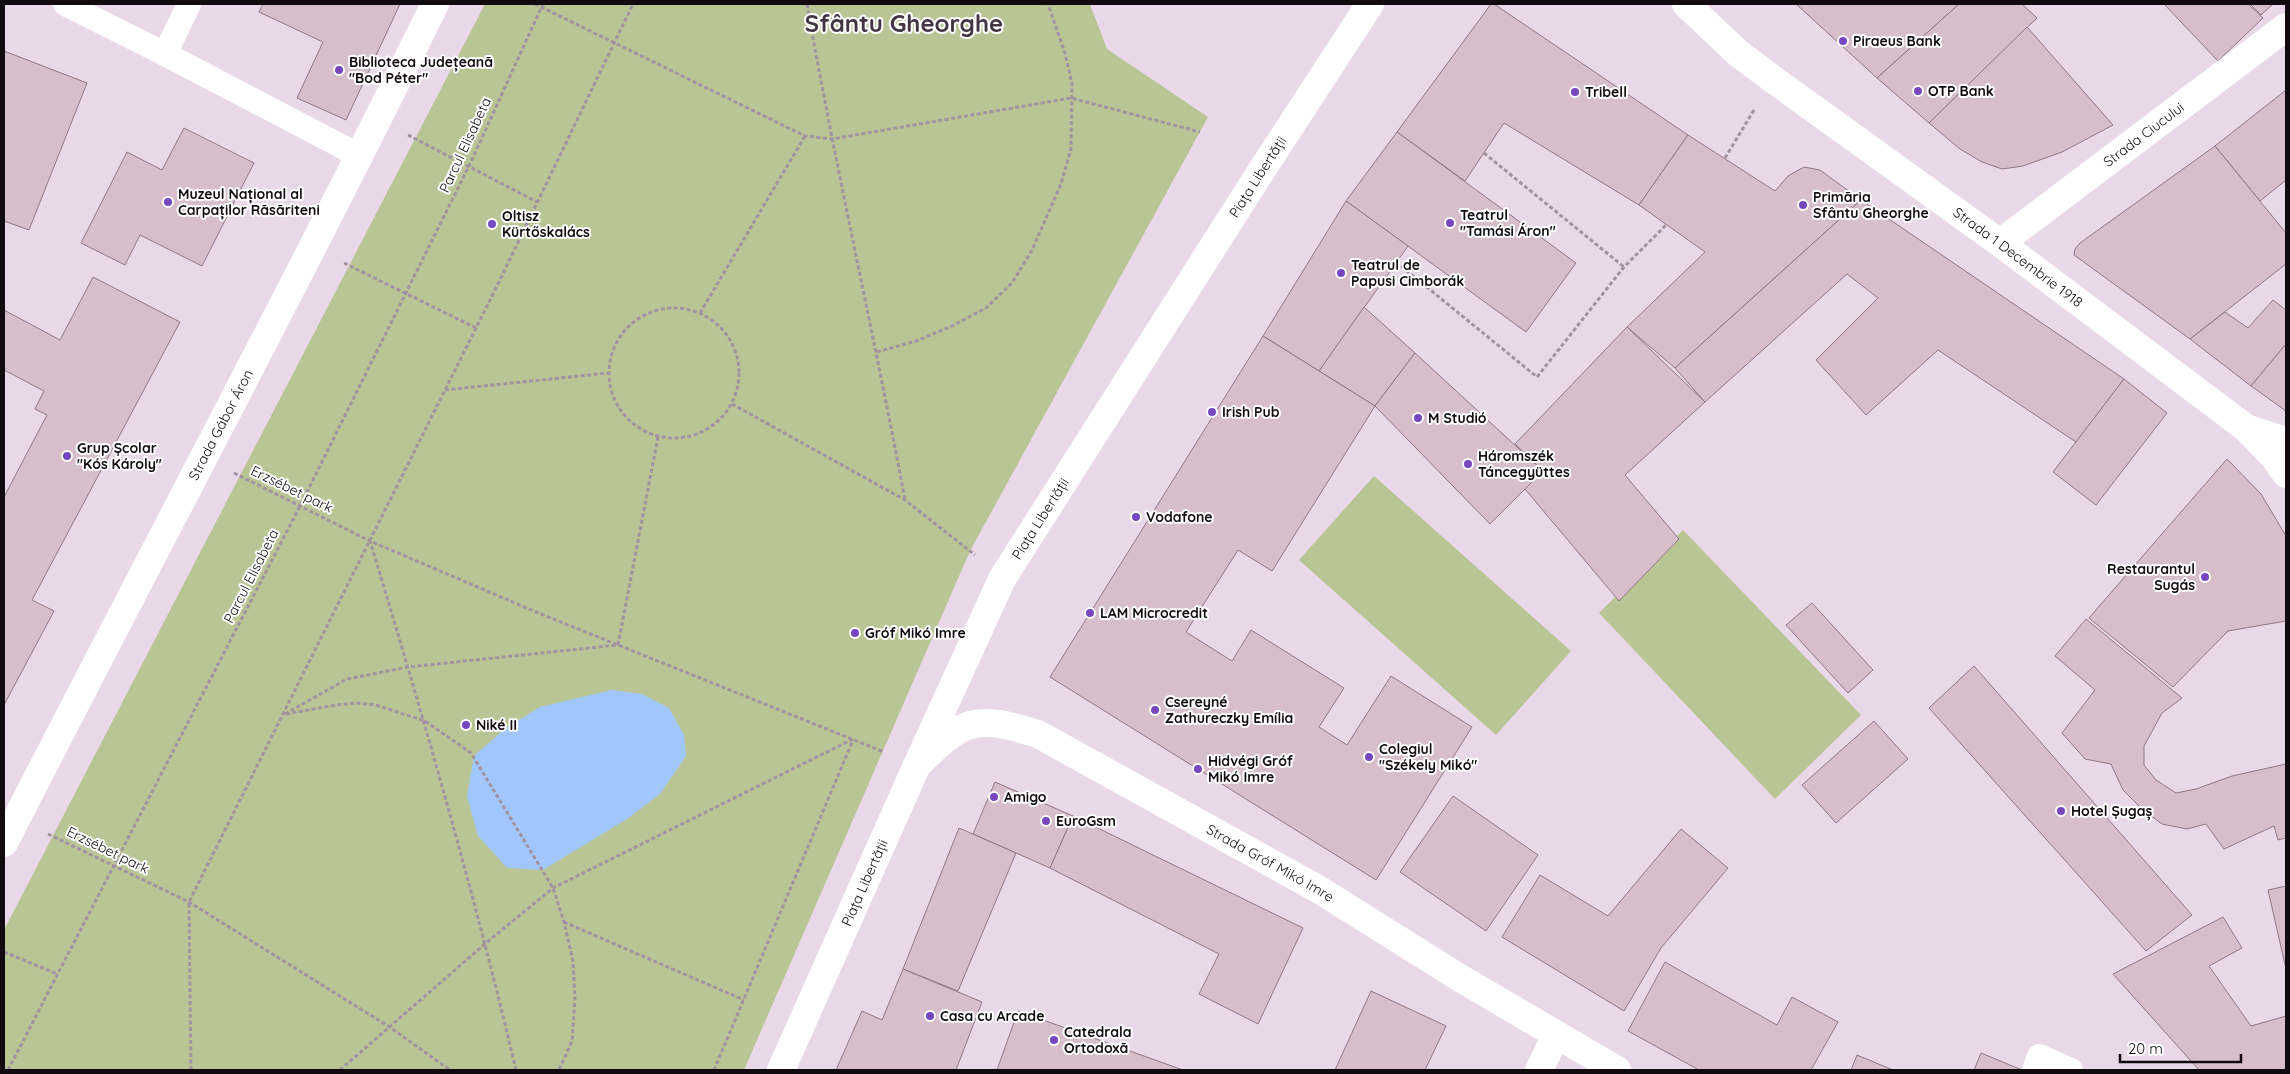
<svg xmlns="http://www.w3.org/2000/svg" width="2290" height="1074" font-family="Quicksand,sans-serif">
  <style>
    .green { fill: #bac595 }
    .water { fill: #a1c7fe }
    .building { fill: #d6bfca; stroke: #8f7983 }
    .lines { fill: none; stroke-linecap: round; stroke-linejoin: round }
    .path { stroke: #a194a0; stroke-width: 3; stroke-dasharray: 4 2.5; stroke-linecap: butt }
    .service { stroke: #fff; stroke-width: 24 }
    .pedestrian { stroke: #fff; stroke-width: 28 }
    .minor { stroke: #fff; stroke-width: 28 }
    .tertiary { stroke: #fff; stroke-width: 28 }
    .secondary { stroke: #fff; stroke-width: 28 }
    .primary { stroke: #fff; stroke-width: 28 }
    .poi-dot { fill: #7648c0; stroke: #fff; stroke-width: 2 }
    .labels { text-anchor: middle; stroke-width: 4; stroke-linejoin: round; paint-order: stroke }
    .poi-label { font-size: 14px; font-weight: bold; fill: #110b10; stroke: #fff; text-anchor: start }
    .street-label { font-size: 14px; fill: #110b10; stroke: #fff }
    .town-label { font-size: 24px; font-weight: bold; fill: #433543; stroke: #fff }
  </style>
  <rect width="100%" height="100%" fill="#e9d8e8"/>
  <g class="green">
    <path d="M 485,4 L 1090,4 L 1107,49 L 1208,117 L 970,551 L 744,1070 L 4,1070 L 4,930 Z"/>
    <path d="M 1374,476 L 1571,651 L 1496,735 L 1299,560 Z"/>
    <path d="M 1683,530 L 1861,715 L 1775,799 L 1599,613 Z"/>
  </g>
  <path class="water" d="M 612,690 L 642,694 L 669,708 L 684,735 L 686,756 L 660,794 L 627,819 L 543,870 L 507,868 L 478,836 L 467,796 L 474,756 L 507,727 L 540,707 Z"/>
  <g class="building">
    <path d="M 263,4 L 400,4 L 346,120 L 297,98 L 323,42 L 259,12 Z"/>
    <path d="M 1491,4 L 1494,4 L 1688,135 L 1639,205 L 1504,123 L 1465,181 L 1397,132 Z"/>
    <path d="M 1796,4 L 1959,4 L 1877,78 Z"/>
    <path d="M 1959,4 L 2022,4 L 2037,18 L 1929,123 L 1877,78 Z"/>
    <path d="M 2164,4 L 2248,4 L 2263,18 L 2218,61 Z"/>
    <path d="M 2250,4 L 2273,4 L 2261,15 Z"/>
    <path d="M 2027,27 L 2113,125 L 2062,152 L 2023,166 L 2002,169 L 1982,162 L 1960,149 L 1929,123 Z"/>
    <path d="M 4,51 L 87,83 L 29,230 L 4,221 Z"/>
    <path d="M 2286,90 L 2286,180 L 2260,201 L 2215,146 Z"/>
    <path d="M 184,128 L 254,163 L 202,266 L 140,235 L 125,265 L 81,243 L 127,152 L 162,170 Z"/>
    <path d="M 1397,132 L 1576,263 L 1526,332 L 1346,201 Z"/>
    <path d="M 1688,135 L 1775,191 L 1788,176 L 1804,167 L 1820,170 L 1861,200 L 1675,368 L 1627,327 L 1705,252 L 1639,205 Z"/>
    <path d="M 2215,146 L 2286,233 L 2286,264 L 2190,339 L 2074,255 L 2075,249 L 2080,243 Z"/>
    <path d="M 1861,200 L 2124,379 L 2076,442 L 1938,350 L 1866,415 L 1816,360 L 1878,298 L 1847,274 L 1705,402 L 1675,368 Z"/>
    <path d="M 1346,201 L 1408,246 L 1319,371 L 1263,336 Z"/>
    <path d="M 93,277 L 180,322 L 32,600 L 54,611 L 4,705 L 4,497 L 47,415 L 35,409 L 44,391 L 4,370 L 4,310 L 60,340 Z"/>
    <path d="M 2273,300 L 2286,310 L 2286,344 L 2251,386 L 2190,339 L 2225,312 L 2248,328 Z"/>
    <path d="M 1364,307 L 1415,353 L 1375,406 L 1319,371 Z"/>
    <path d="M 1627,327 L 1705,402 L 1625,475 L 1679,539 L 1619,601 L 1525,489 L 1543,471 L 1515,444 Z"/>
    <path d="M 1263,336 L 1375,406 L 1272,571 L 1238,550 L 1186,632 L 1232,661 L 1251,630 L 1344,688 L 1319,727 L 1347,745 L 1391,676 L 1472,727 L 1376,880 L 1050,677 Z"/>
    <path d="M 2286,344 L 2286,411 L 2251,386 Z"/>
    <path d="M 1415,353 L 1543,471 L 1490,524 L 1375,406 Z"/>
    <path d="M 2124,379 L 2167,413 L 2096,505 L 2053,472 Z"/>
    <path d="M 2227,459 L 2261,494 L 2286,536 L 2286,621 L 2228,631 L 2173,687 L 2089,618 Z"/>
    <path d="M 1812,603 L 1873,670 L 1848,693 L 1786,625 Z"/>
    <path d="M 2086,619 L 2182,698 L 2162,713 L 2144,746 L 2144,765 L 2156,780 L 2176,793 L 2196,789 L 2232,776 L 2286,764 L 2286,838 L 2278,840 L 2274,826 L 2224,849 L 2206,824 L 2187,829 L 2162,824 L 2142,809 L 2123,790 L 2111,764 L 2085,759 L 2062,733 L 2095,690 L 2055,656 Z"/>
    <path d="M 1974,666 L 2192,915 L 2146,951 L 1929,708 Z"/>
    <path d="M 1874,721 L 1908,759 L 1836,823 L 1802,785 Z"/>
    <path d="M 995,782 L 1073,816 L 1050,868 L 973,834 Z"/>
    <path d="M 1453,796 L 1538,855 L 1486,931 L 1400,872 Z"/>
    <path d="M 1073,816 L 1303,928 L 1258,1024 L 1199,994 L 1219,954 L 1050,868 Z"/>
    <path d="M 959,828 L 1016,853 L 958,991 L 903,969 Z"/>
    <path d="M 1681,829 L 1728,868 L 1661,948 L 1624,1011 L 1502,937 L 1540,875 L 1608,916 Z"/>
    <path d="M 2286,886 L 2286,969 L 2268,890 Z"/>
    <path d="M 2223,917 L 2242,948 L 2209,966 L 2251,1026 L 2286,1016 L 2286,1070 L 2199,1070 L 2113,974 Z"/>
    <path d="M 1665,962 L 1777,1025 L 1792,997 L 1838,1022 L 1811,1070 L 1699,1070 L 1628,1031 Z"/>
    <path d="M 903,969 L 982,1002 L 956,1070 L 836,1070 L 862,1011 L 882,1020 Z"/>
    <path d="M 1371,991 L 1446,1026 L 1425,1070 L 1335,1070 Z"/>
    <path d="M 1018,1011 L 1183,1070 L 997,1070 Z"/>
    <path d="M 1981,1053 L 2022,1070 L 1974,1070 Z"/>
    <path d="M 1857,1055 L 1893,1070 L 1851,1070 Z"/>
  </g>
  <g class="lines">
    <g class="path">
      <path d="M 535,4 L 805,136 L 832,139 L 1071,98 L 1200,132"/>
      <path d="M 807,4 C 836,170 874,334 905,500"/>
      <path d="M 408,135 L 537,202"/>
      <path d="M 1484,153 L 1624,267"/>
      <path d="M 1725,158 L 1754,110"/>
      <path d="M 1396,262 L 1537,377 L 1624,267 L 1667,224"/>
      <path d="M 344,263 L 476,328"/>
      <circle cx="674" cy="373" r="65"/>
      <path d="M 700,313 L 805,136"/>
      <path d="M 877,352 L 916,341 L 952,326 L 986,308 L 1012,283 L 1032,250 L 1061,184 L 1071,149 L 1072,84 L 1065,53 L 1048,4"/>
      <path d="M 445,390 L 608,373"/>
      <path d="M 732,404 L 905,500 L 975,555"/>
      <path d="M 234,473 L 370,541"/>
      <path d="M 285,714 L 347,679 L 408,667 L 618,645 L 658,437"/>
      <path d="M 286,714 L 336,705 L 356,703 L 376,705 L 425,721 L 471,753 L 553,888 L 564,922 L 573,961 L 575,999 L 572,1041 L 559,1070"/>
      <path d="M 48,834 L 189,902 L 391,1028 L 450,1070"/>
      <path d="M 564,922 L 744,1000"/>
      <path d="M 4,952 L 57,974"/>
      <path d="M 8,1070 L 300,506 L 469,166 L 543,4"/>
      <path d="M 191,1070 L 189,902 L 496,288 L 633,4"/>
      <path d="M 340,1070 L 486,943 L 553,888 L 853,739"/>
      <path d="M 516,1070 C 474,892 423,716 370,541 L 536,612 L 884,752"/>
      <path d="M 714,1070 L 853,740"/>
    </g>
    <g class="service">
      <path d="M 65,4 L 165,54"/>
      <path d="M 189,4 L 165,54 L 360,156"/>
      <path d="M 2034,1070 L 2039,1056 L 2071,1070"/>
    </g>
    <path class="pedestrian" id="s1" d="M 917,765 L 1002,579 L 1258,176 L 1370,4"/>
    <g class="minor">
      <path d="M 2246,428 L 2286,441"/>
      <path d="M 1539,1070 L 1556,1035"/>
    </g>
    <path class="tertiary" id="s2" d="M 2000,243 L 2286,27"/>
    <g class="secondary">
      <path id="s3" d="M 1686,4 L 1738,53 L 1774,80 L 2000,243 L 2246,428 L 2274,457 L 2286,474"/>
      <path id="s4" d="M 4,843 C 147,563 296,286 435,4"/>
    </g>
    <path class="primary" id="s5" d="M 781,1070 L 917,765 C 964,719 974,714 1038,734 L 1318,889 L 1460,978 L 1617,1070"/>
  </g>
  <g class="poi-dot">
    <circle cx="1843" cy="41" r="5"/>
    <circle cx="339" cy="70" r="5"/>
    <circle cx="1918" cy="91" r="5"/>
    <circle cx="1575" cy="92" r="5"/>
    <circle cx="168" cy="202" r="5"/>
    <circle cx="1803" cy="205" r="5"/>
    <circle cx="1450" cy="223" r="5"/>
    <circle cx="492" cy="224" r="5"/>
    <circle cx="1341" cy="273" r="5"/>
    <circle cx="1212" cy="412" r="5"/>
    <circle cx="1418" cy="418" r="5"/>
    <circle cx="67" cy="456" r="5"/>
    <circle cx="1468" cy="464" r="5"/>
    <circle cx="1136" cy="517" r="5"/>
    <circle cx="2205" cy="577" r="5"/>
    <circle cx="1090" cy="613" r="5"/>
    <circle cx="855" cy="633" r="5"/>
    <circle cx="1155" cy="710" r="5"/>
    <circle cx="466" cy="725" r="5"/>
    <circle cx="1369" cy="757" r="5"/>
    <circle cx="1198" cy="769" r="5"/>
    <circle cx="994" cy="797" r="5"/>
    <circle cx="2061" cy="811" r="5"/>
    <circle cx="1046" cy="821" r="5"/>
    <circle cx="930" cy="1016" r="5"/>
    <circle cx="1054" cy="1040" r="5"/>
  </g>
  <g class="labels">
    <g class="poi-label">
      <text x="1853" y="46">Piraeus Bank</text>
      <text x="349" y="67">Biblioteca Județeană<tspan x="349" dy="16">"Bod Péter"</tspan></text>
      <text x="1928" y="96">OTP Bank</text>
      <text x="1585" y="97">Tribell</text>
      <text x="178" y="199">Muzeul Național al<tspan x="178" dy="16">Carpaților Răsăriteni</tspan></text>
      <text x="1813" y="202">Primăria<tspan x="1813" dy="16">Sfântu Gheorghe</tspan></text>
      <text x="1460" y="220">Teatrul<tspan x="1460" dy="16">"Tamási Áron"</tspan></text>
      <text x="502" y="221">Oltisz<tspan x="502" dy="16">Kürtőskalács</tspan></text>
      <text x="1351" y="270">Teatrul de<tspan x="1351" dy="16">Papusi Cimborák</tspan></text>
      <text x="1222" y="417">Irish Pub</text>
      <text x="1428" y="423">M Studió</text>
      <text x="77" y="453">Grup Școlar<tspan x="77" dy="16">"Kós Károly"</tspan></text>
      <text x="1478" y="461">Háromszék<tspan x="1478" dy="16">Táncegyüttes</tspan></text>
      <text x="1146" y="522">Vodafone</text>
      <text x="2195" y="574" text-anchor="end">Restaurantul<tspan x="2195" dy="16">Sugás</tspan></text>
      <text x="1100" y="618">LAM Microcredit</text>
      <text x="865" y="638">Gróf Mikó Imre</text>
      <text x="1165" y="707">Csereyné<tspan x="1165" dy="16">Zathureczky Emília</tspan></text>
      <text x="476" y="730">Niké II</text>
      <text x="1379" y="754">Colegiul<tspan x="1379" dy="16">"Székely Mikó"</tspan></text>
      <text x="1208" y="766">Hidvégi Gróf<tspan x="1208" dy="16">Mikó Imre</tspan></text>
      <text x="1004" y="802">Amigo</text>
      <text x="2071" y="816">Hotel Șugaș</text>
      <text x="1056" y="826">EuroGsm</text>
      <text x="940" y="1021">Casa cu Arcade</text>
      <text x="1064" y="1037">Catedrala<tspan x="1064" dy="16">Ortodoxă</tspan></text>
    </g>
    <g class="street-label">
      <text dy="5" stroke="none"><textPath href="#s2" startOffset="180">Strada Ciucului</textPath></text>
      <text transform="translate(465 145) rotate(-65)" y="5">Parcul Elisabeta</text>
      <text dy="5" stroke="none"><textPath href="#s1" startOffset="681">Piața Libertății</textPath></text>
      <text dy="5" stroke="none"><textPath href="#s3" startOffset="418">Strada 1 Decembrie 1918</textPath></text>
      <text dy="5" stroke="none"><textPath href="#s4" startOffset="471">Strada Gábor Áron</textPath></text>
      <text transform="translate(292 489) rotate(26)" y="5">Erzsébet park</text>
      <text dy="5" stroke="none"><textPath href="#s1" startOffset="276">Piața Libertății</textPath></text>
      <text transform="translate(251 576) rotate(-63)" y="5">Parcul Elisabeta</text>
      <text transform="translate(108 850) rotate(26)" y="5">Erzsébet park</text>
      <text dy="5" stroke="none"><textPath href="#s5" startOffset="736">Strada Gróf Mikó Imre</textPath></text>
      <text dy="5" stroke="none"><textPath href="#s5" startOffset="205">Piața Libertății</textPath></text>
    </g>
    <g class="town-label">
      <text x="904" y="32">Sfântu Gheorghe</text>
    </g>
  </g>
  <rect width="2290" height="1074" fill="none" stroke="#110b10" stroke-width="10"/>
  <path d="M2120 1054v8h121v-8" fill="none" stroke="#110b10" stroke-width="2.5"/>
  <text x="2128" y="1054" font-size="15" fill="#110b10" stroke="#ffffff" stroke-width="4" paint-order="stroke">20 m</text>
</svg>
